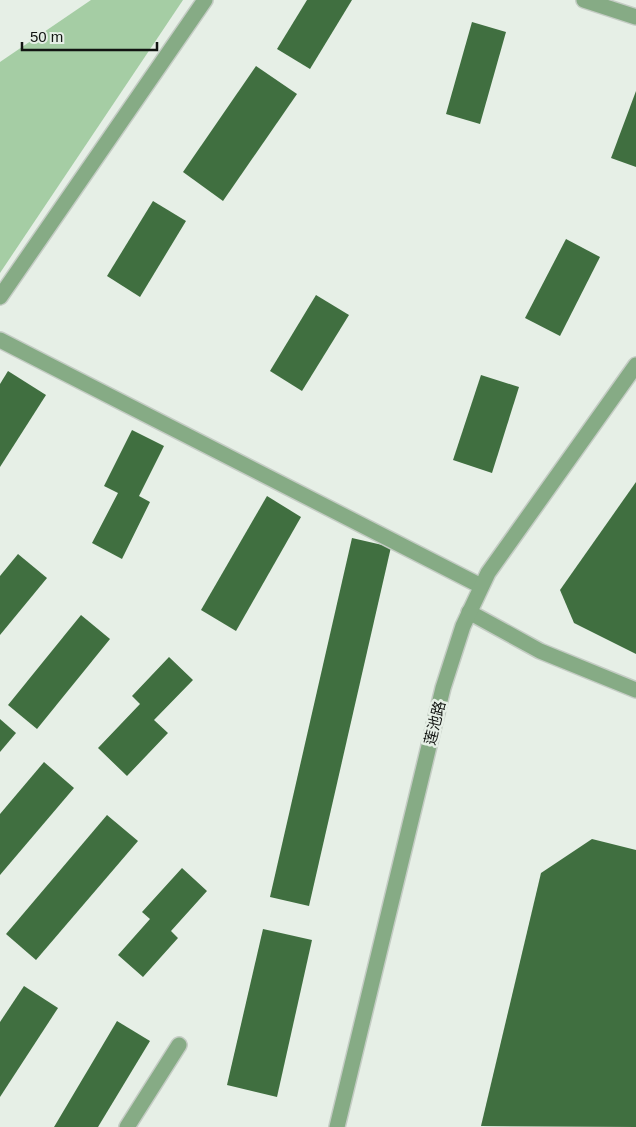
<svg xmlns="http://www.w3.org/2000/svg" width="636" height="1127" font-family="Helvetica,'Noto Sans SC',sans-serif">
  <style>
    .green { fill: #a5cda4 }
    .building { fill: #406f40 }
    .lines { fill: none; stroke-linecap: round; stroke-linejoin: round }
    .minor-casing { stroke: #c4ccc4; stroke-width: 18 }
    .tertiary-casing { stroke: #c4ccc4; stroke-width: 18 }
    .minor { stroke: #86ab85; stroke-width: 15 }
    .tertiary { stroke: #86ab85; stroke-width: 15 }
    .labels { text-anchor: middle; stroke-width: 5; stroke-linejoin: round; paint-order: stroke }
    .street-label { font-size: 15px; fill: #121512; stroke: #e6efe6 }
  </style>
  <rect width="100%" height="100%" fill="#e6efe6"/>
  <path class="green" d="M 91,0 L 183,0 L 0,273 L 0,62 Z"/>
  <g class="building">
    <path d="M 307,0 L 352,0 L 310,69 L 277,49 Z"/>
    <path d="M 472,22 L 506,32 L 480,124 L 446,114 Z"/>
    <path d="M 256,66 L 297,94 L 223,201 L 183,172 Z"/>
    <path d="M 636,91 L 636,167 L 611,158 Z"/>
    <path d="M 153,201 L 186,221 L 140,297 L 107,276 Z"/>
    <path d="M 566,239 L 600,257 L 560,336 L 525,318 Z"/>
    <path d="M 316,295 L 349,315 L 302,391 L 270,371 Z"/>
    <path d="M 8,371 L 46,395 L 0,467 L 0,384 Z"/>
    <path d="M 481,375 L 519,387 L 492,473 L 453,460 Z"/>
    <path d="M 132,430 L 164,446 L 139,496 L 150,502 L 122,559 L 92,543 L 118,493 L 104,486 Z"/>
    <path d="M 636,482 L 636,654 L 574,623 L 560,590 Z"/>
    <path d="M 267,496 L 301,517 L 236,631 L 201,610 Z"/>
    <path d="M 352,538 L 391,547 L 309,906 L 270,897 Z"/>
    <path d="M 18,554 L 47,578 L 0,635 L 0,576 Z"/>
    <path d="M 81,615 L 110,639 L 37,729 L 8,705 Z"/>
    <path d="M 169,657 L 193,680 L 154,720 L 168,733 L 127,776 L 98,748 L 140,704 L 132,696 Z"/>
    <path d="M 0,719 L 16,733 L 0,752 Z"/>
    <path d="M 44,762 L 74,788 L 0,875 L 0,814 Z"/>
    <path d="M 107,815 L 138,841 L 36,960 L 6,934 Z"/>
    <path d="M 592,839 L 636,850 L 636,1127 L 481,1126 L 541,873 Z"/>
    <path d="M 182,868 L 207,891 L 171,931 L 178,938 L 143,977 L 118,955 L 150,919 L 142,912 Z"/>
    <path d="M 263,929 L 312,940 L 277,1097 L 227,1085 Z"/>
    <path d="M 24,986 L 58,1008 L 0,1097 L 0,1022 Z"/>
    <path d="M 117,1021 L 150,1041 L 98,1127 L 54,1127 Z"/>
  </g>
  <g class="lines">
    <g class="minor-casing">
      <g id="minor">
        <path d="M 0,340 L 481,586"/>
        <path d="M 469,612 L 540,651 L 636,690"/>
        <path d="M 127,1127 L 179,1045"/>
      </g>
    </g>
    <g class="tertiary-casing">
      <g id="tertiary">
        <path d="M 584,0 L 636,17"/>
        <path d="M 0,297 L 205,0"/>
        <path d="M 337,1127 L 443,688 L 463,626 L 488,573 L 636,365"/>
      </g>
    </g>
    <use href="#minor" class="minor"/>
    <use href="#tertiary" class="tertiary"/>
  </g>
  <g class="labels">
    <g class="street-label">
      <text transform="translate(435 723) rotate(-76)" y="5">莲池路</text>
    </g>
  </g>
  <path d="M22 42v8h135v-8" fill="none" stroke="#121512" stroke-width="2.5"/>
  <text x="30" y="42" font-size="15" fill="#121512" stroke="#e6efe6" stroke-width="4" paint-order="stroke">50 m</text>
</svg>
